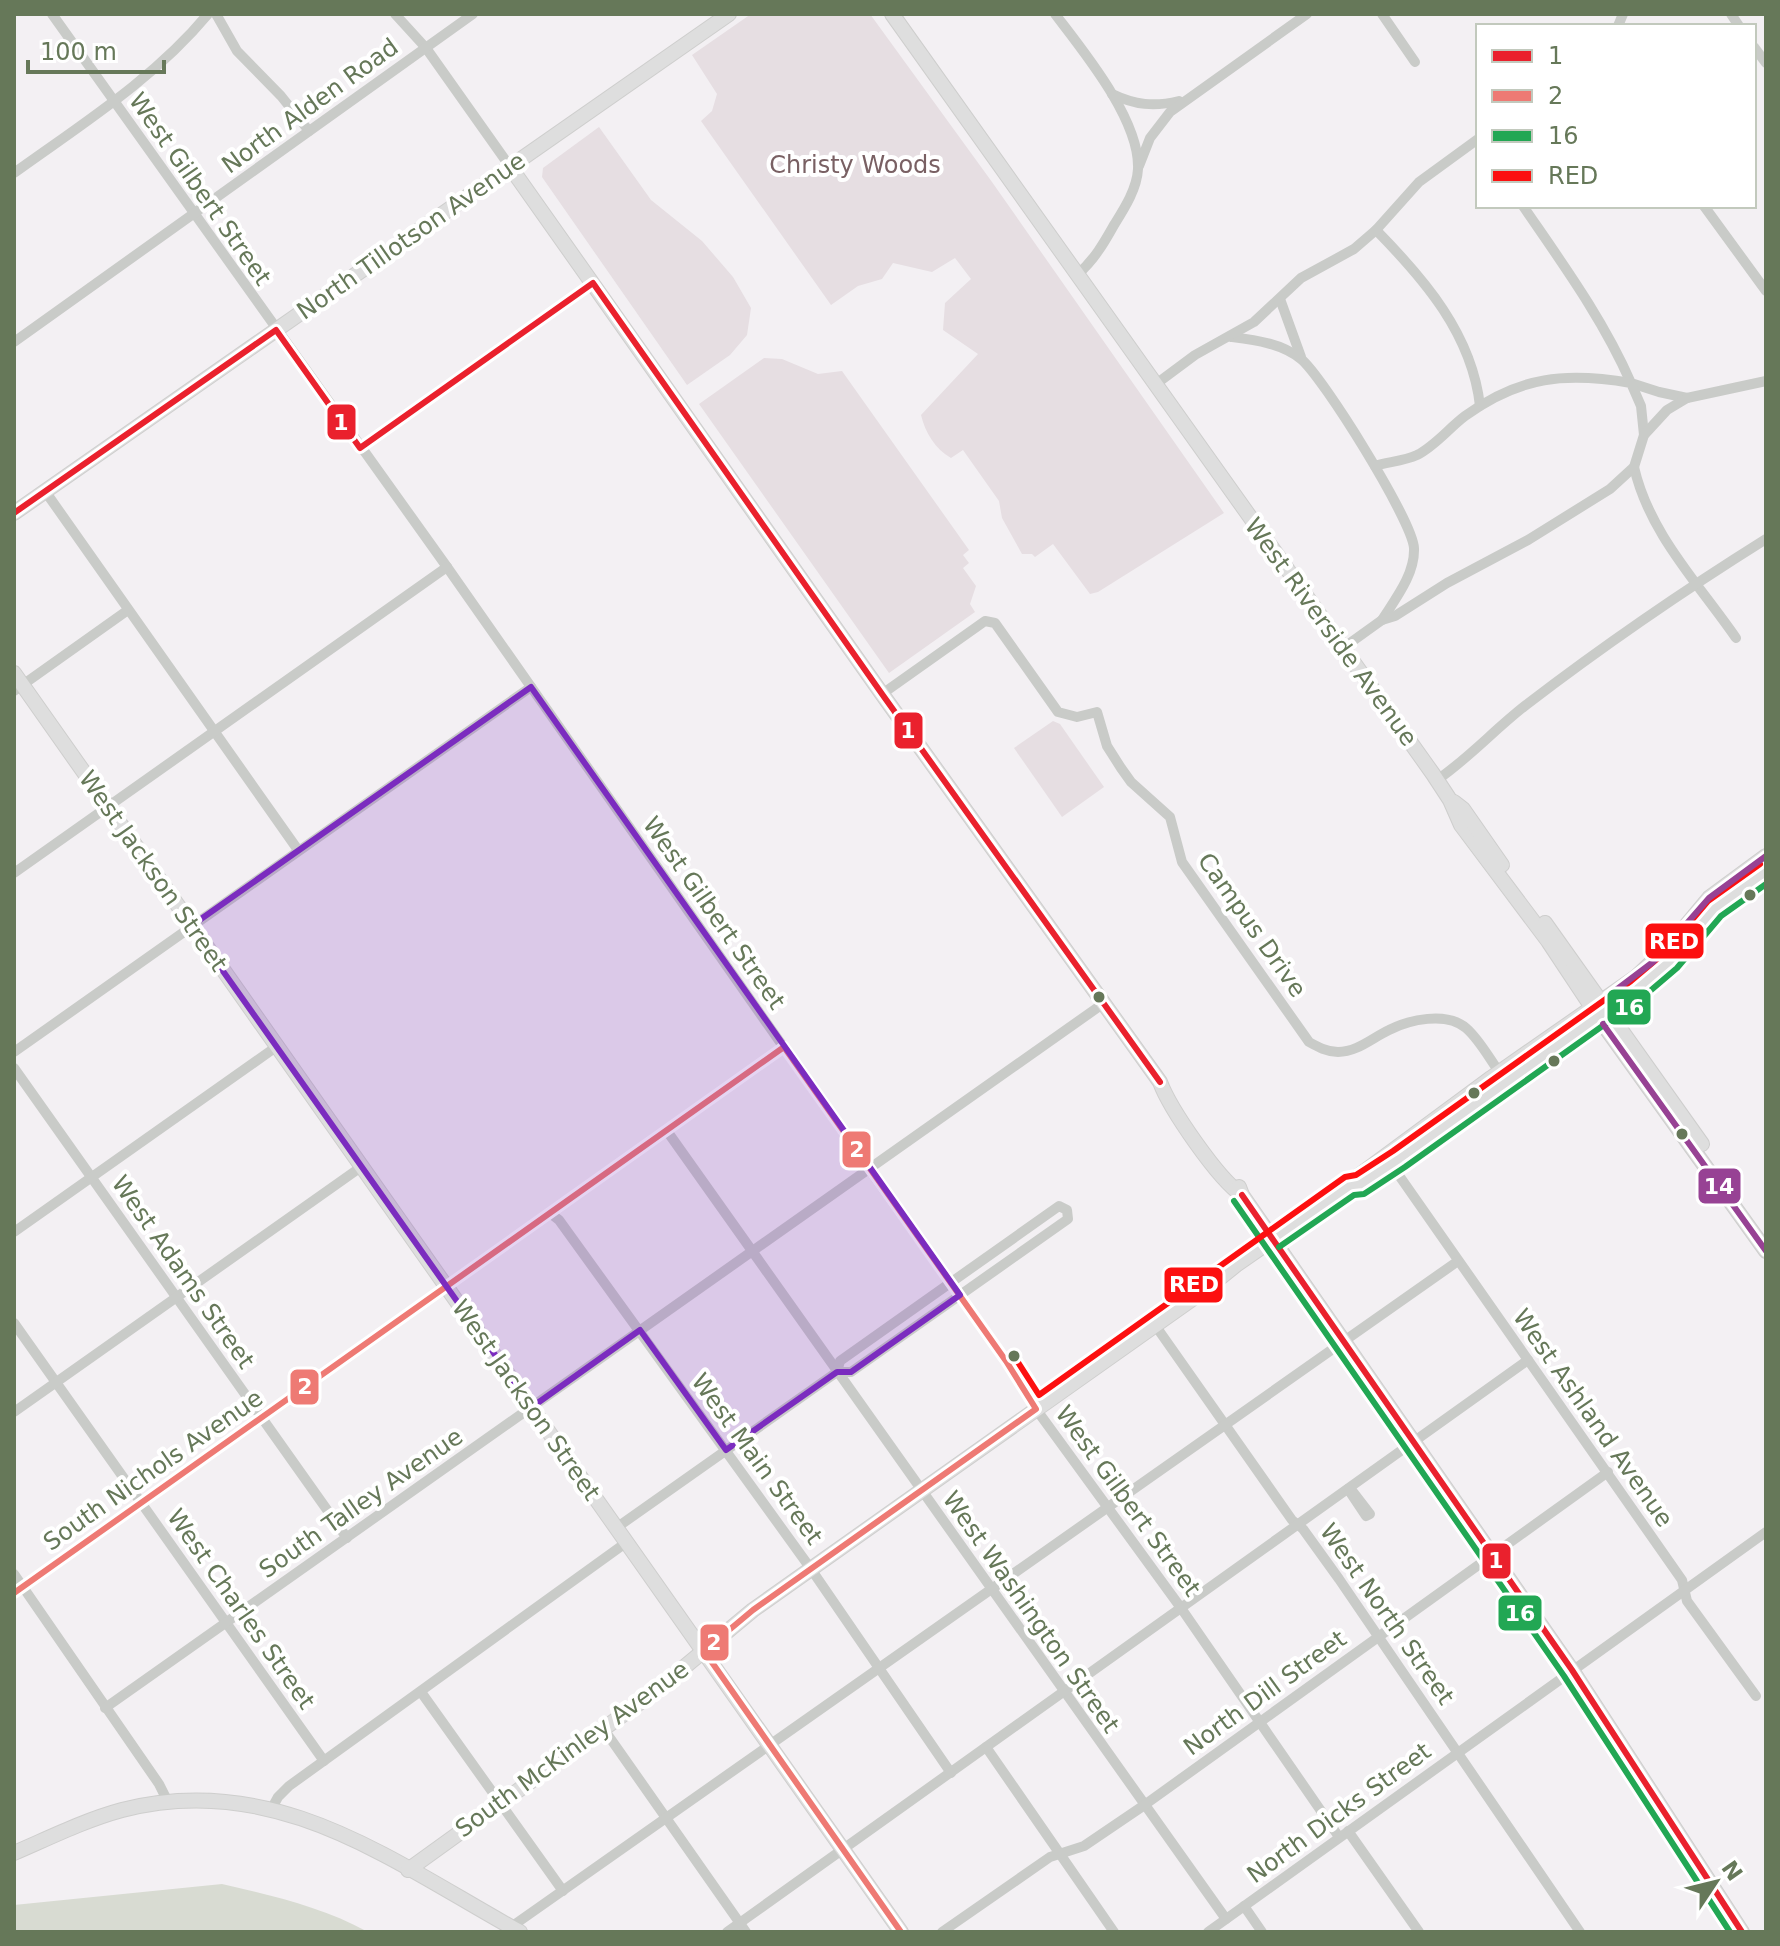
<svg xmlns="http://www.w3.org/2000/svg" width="1780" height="1946" font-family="'DejaVu Sans',sans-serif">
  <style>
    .green { fill: #e6dee2 }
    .water { fill: #d8dbd2 }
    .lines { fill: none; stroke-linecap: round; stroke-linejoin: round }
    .secondary-casing { stroke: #cececd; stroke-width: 16 }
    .street { stroke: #c9cbc8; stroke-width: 10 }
    .secondary { stroke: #dedede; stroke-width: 14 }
    .bus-1-casing { stroke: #fff; stroke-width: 12 }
    .bus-2-casing { stroke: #fff; stroke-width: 12 }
    .bus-3-casing { stroke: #fff; stroke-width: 12 }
    .bus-4-casing { stroke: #fff; stroke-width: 12 }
    .bus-5-casing { stroke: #fff; stroke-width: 12 }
    .bus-1 { stroke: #ea212d; stroke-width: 6 }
    .bus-2 { stroke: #ee7a74; stroke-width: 6 }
    .bus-3 { stroke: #22a754; stroke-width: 6 }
    .bus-4 { stroke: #fc1010; stroke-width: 6 }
    .bus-5 { stroke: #974294; stroke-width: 6 }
    .marked { fill: #7b2cbf; fill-opacity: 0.2; stroke: #7b2cbf; stroke-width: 6; stroke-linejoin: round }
    .bus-dot { fill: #667859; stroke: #fff; stroke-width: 3 }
    .labels { text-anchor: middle; stroke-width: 8; stroke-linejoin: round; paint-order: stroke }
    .street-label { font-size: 24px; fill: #667859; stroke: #fff }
    .park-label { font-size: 24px; fill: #796063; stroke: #fff }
    .line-badge { stroke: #fff; stroke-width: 3 }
    .badge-label { font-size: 22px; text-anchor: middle; font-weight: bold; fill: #fff }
  </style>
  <rect width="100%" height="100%" fill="#f3f0f3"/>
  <g class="green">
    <path d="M 751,14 L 870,14 L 992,182 L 1224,513 L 1098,592 L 1090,594 L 1053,544 L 1035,557 L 1032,554 L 1022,554 L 1002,518 L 999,501 L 963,450 L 951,458 C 935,449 925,432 921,415 L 978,354 L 943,330 L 945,303 L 971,279 L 955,258 L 932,272 L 893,263 L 882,279 L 858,286 L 831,305 L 701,121 L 712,111 L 717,94 L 692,55 Z"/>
    <path d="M 599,127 L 651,200 L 702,241 L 733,277 L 751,308 L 747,335 L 730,355 L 687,385 L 542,177 L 543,168 Z"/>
    <path d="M 764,358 L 782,359 L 818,374 L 842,371 L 969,550 L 963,555 L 969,563 L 963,568 L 976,586 L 970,604 L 975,612 L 889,673 L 699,404 Z"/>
    <path d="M 1053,721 L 1060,724 L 1104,787 L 1062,817 L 1014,748 Z"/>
  </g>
  <path class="water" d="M 222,1884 C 273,1896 322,1907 368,1932 L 14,1932 L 14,1905 Z"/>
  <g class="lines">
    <g class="secondary-casing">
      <g id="secondary">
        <path d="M 892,14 L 1433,774 L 1450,800 L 1461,825 L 1548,941 L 1603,1024 L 1766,1251"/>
        <path d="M 511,168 L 882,694 L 1160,1082 C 1170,1109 1218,1179 1242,1195"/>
        <path d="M 14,513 L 729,14"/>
        <path d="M 14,673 L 901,1932"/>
        <path d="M 1454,802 L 1463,809 L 1502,865"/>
        <path d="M 1545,923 L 1702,1144"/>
        <path d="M 1353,1180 L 1491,1078 L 1636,977 L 1669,946 L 1709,898 L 1766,856"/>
        <path d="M 1239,1187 L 1242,1195 L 1572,1670 L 1742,1932"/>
        <path d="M 14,1853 C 49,1838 85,1820 122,1810 C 276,1770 393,1862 520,1932"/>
        <path d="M 408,1870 L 653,1693 L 753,1610 L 1205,1290 L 1236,1265 L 1351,1185 L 1359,1185 L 1399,1159 L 1637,989 L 1670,961 L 1714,909 L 1766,872"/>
      </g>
    </g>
    <g class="street">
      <path d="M 52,14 L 447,567 L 869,1169 L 1006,1361 L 1036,1409 L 1181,1608 L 1339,1837"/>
      <path d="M 216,14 L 237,51 L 281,96 L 309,131"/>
      <path d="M 395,14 L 426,48 L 511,168"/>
      <path d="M 1055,14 C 1084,52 1140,120 1138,169 C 1137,189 1124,209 1114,225 C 1104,243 1094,260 1078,274"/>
      <path d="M 1382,14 L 1415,62"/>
      <path d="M 1731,14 L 1739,26"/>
      <path d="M 1618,26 L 1623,14"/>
      <path d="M 1754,47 L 1766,63"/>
      <path d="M 1112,94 C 1135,105 1154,107 1179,101"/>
      <path d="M 1139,166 L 1150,138 L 1170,112 L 1307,14"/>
      <path d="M 14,173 C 82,124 154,79 208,14"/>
      <path d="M 1523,206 C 1562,263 1603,319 1631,383 L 1659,392 L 1687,398"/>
      <path d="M 1704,206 L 1766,291"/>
      <path d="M 1376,230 C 1424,279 1472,334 1480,406"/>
      <path d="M 1280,299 L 1301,357"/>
      <path d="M 1231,337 C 1255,340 1281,343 1301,359 C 1323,377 1412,520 1414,548 C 1415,574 1396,598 1382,620"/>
      <path d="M 14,342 L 473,14"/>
      <path d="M 1156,384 L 1195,355 L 1254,322 L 1301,278 L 1354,249 L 1376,230 L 1419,182 L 1478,139"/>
      <path d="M 360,448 L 593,283"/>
      <path d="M 1375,466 C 1388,462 1404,461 1417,455 C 1435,446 1449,428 1465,416 C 1520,376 1566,372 1631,383 L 1641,406 L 1644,435"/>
      <path d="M 1634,467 C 1649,533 1698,583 1736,638"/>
      <path d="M 45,491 L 298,850"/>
      <path d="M 1343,648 L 1382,620 L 1395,616 L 1447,583 L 1528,540 L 1610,489 L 1634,467 L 1644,435 L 1667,410 L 1687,398 L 1766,381"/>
      <path d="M 14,691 L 128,610"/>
      <path d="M 882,694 L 985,621 L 995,623 L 1058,712 L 1077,717 L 1097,712 L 1107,746 L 1121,768 L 1131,782 L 1170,817 L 1182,862 L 1309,1042 C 1318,1047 1327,1052 1338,1052 C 1357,1052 1372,1038 1389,1030 C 1409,1020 1446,1011 1466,1028 C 1481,1041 1491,1062 1503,1077"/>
      <path d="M 1437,780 C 1469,758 1495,729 1526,705 C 1603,646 1683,591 1766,539"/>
      <path d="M 14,873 L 447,567"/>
      <path d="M 14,1052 L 531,687"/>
      <path d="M 14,1068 L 347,1538"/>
      <path d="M 667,1131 L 1226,1919"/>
      <path d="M 1391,1164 L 1682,1580 L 1687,1601 L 1756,1696"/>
      <path d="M 550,1213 L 559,1220 L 811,1569 L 951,1773"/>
      <path d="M 14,1232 L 276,1047"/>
      <path d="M 14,1323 L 324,1761"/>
      <path d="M 1155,1325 L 1292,1520 L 1303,1529 L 1339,1579 L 1580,1932"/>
      <path d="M 14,1412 L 361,1167"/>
      <path d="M 1348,1489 L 1366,1516 L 1370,1514 L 1350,1488"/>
      <path d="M 616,1528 L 837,1372 L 851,1372 L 1068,1219 L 1067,1210 L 1059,1206 L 840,1361 L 837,1372"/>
      <path d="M 14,1574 L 159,1784 L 168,1802"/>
      <path d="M 14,1593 L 784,1047"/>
      <path d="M 421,1692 L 563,1891"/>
      <path d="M 105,1708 L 1104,1003"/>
      <path d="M 603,1728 L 746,1932"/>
      <path d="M 986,1747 L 1114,1932"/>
      <path d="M 272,1808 L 278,1797 L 289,1786 L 627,1542"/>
      <path d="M 1348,1831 L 1419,1932"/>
      <path d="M 1244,1906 L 1262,1932"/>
      <path d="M 511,1927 L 1458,1261"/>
      <path d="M 727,1932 L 1528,1360"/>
      <path d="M 942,1932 L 1050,1857 L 1084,1846 L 1143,1806 L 1608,1472"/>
      <path d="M 1208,1932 L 1766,1532"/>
    </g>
    <use href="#secondary" class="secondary"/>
    <g class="bus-1-casing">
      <g id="bus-1">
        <path d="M 14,513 L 276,330 L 360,448 L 593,283 L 882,694 L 1160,1082"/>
        <path d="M 1242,1195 L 1572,1670 L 1742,1932"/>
      </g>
    </g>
    <g class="bus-2-casing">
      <path id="bus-2" d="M 14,1593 L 784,1047 L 1006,1361 L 1036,1409 L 753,1610 L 704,1651 L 901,1932"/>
    </g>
    <g class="bus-3-casing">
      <g id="bus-3">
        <path d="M 1234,1201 L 1564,1676 L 1730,1932"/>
        <path d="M 1279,1247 L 1354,1195 L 1364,1194 L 1405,1167 L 1643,997 L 1677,968 L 1721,916 L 1766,884"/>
      </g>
    </g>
    <g class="bus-4-casing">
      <path id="bus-4" d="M 1014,1356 L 1039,1395 L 1345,1177 L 1356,1175 L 1393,1151 L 1631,981 L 1663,954 L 1708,901 L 1760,864"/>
    </g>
    <g class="bus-5-casing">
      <g id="bus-5">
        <path d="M 1608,996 L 1653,962 L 1709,898 L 1766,856"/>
        <path d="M 1603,1024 L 1766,1251"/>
      </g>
    </g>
    <use href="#bus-1" class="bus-1"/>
    <use href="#bus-2" class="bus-2"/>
    <use href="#bus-3" class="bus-3"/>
    <use href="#bus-4" class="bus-4"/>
    <use href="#bus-5" class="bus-5"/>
  </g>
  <path class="marked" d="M 531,687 L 960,1295 L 851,1372 L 837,1372 L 726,1450 L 640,1330 L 532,1407 L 191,926 Z"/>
  <g class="bus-dot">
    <circle cx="1750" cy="895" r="7"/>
    <circle cx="1099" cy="997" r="7"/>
    <circle cx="1554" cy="1061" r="7"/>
    <circle cx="1474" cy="1093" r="7"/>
    <circle cx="1682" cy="1134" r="7"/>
    <circle cx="1014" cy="1356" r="7"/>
  </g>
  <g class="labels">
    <g class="street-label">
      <text transform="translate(310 106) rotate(-36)" y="8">North Alden Road</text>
      <text transform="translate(200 189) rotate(55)" y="8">West Gilbert Street</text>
      <text transform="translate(411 236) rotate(-35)" y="8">North Tillotson Avenue</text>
      <text transform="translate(1331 632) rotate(54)" y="8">West Riverside Avenue</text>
      <text transform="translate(153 871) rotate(55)" y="8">West Jackson Street</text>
      <text transform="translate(714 913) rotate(55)" y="8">West Gilbert Street</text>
      <text transform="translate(1252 925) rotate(55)" y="8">Campus Drive</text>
      <text transform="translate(183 1272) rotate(55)" y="8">West Adams Street</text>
      <text transform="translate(526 1400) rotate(55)" y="8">West Jackson Street</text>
      <text transform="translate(1593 1418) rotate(55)" y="8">West Ashland Avenue</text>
      <text transform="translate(757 1459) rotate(54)" y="8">West Main Street</text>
      <text transform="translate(153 1470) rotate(-35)" y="8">South Nichols Avenue</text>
      <text transform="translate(1128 1501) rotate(54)" y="8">West Gilbert Street</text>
      <text transform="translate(361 1503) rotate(-35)" y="8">South Talley Avenue</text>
      <text transform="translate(241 1609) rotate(55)" y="8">West Charles Street</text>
      <text transform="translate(1031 1612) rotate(55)" y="8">West Washington Street</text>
      <text transform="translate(1387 1614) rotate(55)" y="8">West North Street</text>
      <text transform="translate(1265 1693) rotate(-36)" y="8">North Dill Street</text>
      <text transform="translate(572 1749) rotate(-36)" y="8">South McKinley Avenue</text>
      <text transform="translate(1339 1813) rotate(-36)" y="8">North Dicks Street</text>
    </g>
    <g class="park-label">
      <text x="855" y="173">Christy Woods</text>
    </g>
  </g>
  <g class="line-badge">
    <rect x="326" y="403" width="31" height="38" rx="8" fill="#ea212d"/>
    <rect x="893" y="711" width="31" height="39" rx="8" fill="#ea212d"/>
    <rect x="1644" y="922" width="61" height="38" rx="8" fill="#fc1010"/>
    <rect x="1606" y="988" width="46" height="38" rx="8" fill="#22a754"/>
    <rect x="841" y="1130" width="31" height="39" rx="8" fill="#ee7a74"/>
    <rect x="1697" y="1167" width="45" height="38" rx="8" fill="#974294"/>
    <rect x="1163" y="1266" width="61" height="38" rx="8" fill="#fc1010"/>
    <rect x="289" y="1368" width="31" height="38" rx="8" fill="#ee7a74"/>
    <rect x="1481" y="1542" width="31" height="38" rx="8" fill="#ea212d"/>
    <rect x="1497" y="1594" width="46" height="38" rx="8" fill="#22a754"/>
    <rect x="699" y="1623" width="31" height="39" rx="8" fill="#ee7a74"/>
  </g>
  <g class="badge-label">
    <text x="341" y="430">1</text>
    <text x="908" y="738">1</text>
    <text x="1674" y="949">RED</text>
    <text x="1629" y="1015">16</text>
    <text x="857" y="1157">2</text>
    <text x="1719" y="1194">14</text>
    <text x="1194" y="1292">RED</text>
    <text x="305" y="1394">2</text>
    <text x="1496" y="1568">1</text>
    <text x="1520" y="1621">16</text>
    <text x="714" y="1650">2</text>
  </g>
  <rect width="1780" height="1946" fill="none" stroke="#667859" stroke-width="32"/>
  <rect x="1476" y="24" width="280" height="184" fill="#ffffff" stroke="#c2c9bd" stroke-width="2"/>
  <rect x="1492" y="50" width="40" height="12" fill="#ea212d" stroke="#c2c9bd" stroke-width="2"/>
  <text x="1548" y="64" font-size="24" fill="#667859">1</text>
  <rect x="1492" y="90" width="40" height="12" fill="#ee7a74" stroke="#c2c9bd" stroke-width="2"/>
  <text x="1548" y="104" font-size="24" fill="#667859">2</text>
  <rect x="1492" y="130" width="40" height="12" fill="#22a754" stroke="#c2c9bd" stroke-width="2"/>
  <text x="1548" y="144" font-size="24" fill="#667859">16</text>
  <rect x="1492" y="170" width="40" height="12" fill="#fc1010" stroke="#c2c9bd" stroke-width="2"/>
  <text x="1548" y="184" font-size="24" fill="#667859">RED</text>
  <g transform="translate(1716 1882) rotate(55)" stroke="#ffffff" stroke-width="6" paint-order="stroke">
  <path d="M0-6L14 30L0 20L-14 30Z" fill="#667859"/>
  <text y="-12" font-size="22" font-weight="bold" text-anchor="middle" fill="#667859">N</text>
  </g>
  <path d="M28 60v12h136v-12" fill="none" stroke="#667859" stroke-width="4"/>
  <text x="40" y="60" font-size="24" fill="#667859" stroke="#ffffff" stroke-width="6" paint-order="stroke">100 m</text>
</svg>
